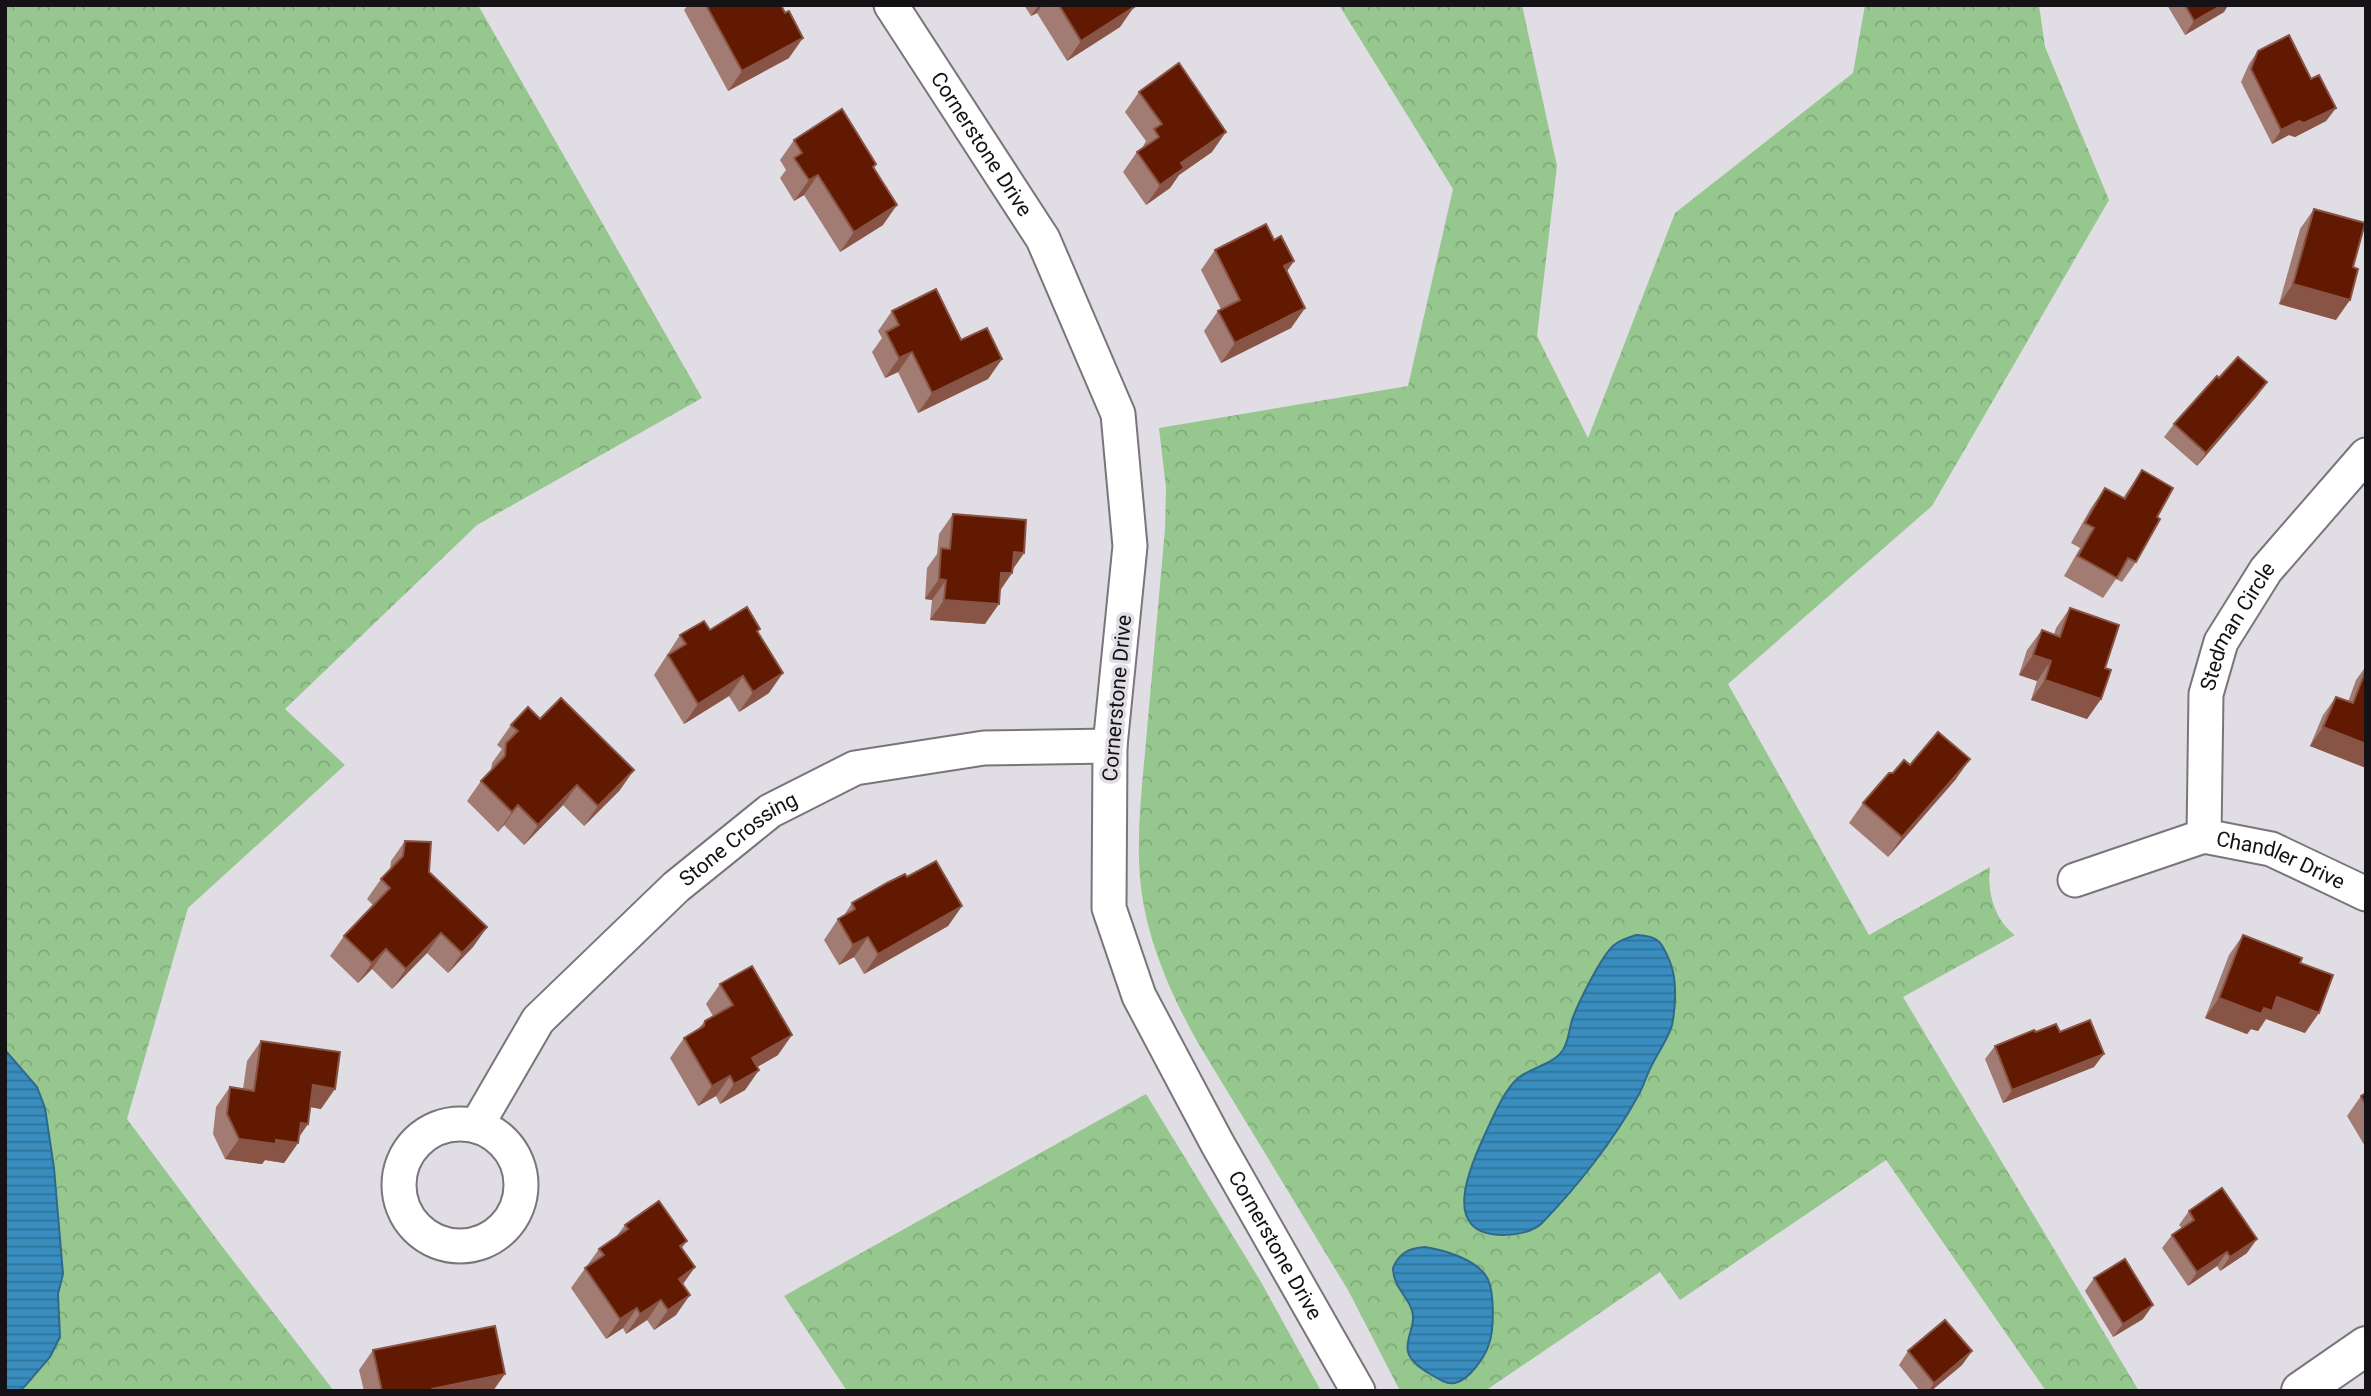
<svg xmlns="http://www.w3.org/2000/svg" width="2371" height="1396" font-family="Roboto,sans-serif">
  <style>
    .forest { fill: url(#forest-crowns) }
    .water { fill: url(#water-rules); stroke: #2f698c; stroke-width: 2 }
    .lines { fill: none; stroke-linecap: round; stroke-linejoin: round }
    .minor-casing { stroke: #79757b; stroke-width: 37 }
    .major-casing { stroke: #79757b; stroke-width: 42 }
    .minor { stroke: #fff; stroke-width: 33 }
    .major { stroke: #fff; stroke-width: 38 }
    .wall { fill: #a27b72 }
    .shaded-wall { fill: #885445 }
    .building { fill: #621901; stroke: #885445; stroke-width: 2 }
    .labels { text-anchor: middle; stroke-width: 7; stroke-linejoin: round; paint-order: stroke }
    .street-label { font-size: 21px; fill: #141215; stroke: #e1dde4 }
  </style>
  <defs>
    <pattern id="forest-crowns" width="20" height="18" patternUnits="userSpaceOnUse" patternTransform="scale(1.75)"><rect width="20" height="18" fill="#96c78e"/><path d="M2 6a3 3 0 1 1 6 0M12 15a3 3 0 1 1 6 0" fill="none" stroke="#80aa7a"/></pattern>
    <pattern id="water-rules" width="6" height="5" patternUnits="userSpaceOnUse" patternTransform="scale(1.75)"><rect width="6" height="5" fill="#3a8ebf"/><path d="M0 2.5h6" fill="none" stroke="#30739a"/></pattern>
  </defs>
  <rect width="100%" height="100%" fill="#e1dde4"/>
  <g class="forest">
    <path d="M 5,5 L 478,5 L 702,398 L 477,525 L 285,709 L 345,765 L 188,908 L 127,1119 L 221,1245 L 334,1391 L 5,1391 Z"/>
    <path d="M 1339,5 L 1522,5 L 1557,166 L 1537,336 L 1588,438 L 1675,213 L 1853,73 L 1865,5 L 2039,5 L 2045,47 L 2109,200 L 1932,506 L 1728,684 L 1869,935 L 1990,867 C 1987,891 1994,920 2015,935 L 1903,997 L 2139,1391 L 2046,1391 L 1886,1160 L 1680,1300 L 1660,1272 L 1485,1391 L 1400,1391 L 1348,1290 L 1198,1043 C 1170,993 1145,936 1140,878 C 1136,829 1143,779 1147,730 C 1153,663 1159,596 1165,529 L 1166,488 L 1159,428 L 1408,386 L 1453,189 Z"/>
    <path d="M 1146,1094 L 1261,1282 L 1321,1391 L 847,1391 L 784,1296 Z"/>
  </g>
  <g class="water">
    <path d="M 1637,935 C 1659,936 1662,942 1670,962 C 1677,979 1676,1006 1672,1025 C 1669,1037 1659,1051 1653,1063 C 1647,1073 1644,1086 1638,1096 C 1614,1140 1577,1187 1542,1223 C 1533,1232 1516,1235 1503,1235 C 1438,1235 1471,1165 1486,1132 C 1494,1115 1502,1095 1515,1081 C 1528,1067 1551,1067 1563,1050 C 1569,1040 1569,1030 1572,1020 C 1578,1003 1601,957 1613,946 C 1620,940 1629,937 1637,935 Z"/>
    <path d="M 5,1050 L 37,1087 L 45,1108 L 54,1168 L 63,1274 L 58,1294 L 60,1337 L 50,1357 L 25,1386 L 19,1391 L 5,1391 Z"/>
    <path d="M 1425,1247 C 1444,1250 1475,1259 1486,1276 C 1495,1289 1494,1330 1489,1344 C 1485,1357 1469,1380 1455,1383 C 1447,1385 1437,1378 1430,1374 C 1422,1369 1411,1362 1408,1352 C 1405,1340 1414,1329 1413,1316 C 1412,1299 1393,1289 1393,1268 C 1399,1253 1409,1248 1425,1247 Z"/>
  </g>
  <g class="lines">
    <g class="minor-casing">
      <g id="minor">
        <path id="s1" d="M 891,5 L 1043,239 L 1118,414 L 1130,546 L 1110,746 L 1109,908 L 1139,996 L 1217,1143 L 1358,1391"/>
        <path id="s2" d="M 2204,836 L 2206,694 L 2221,642 L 2266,570 L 2366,455"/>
        <path id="s3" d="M 2075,880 L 2204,836 L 2271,849 L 2366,894"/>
        <circle cx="460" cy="1185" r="61"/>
        <path id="s4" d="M 477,1125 L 538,1020 L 676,887 L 770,811 L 855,768 L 984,748 L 1110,746"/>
      </g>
    </g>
    <g class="major-casing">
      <path id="major" d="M 2301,1391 L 2366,1346"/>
    </g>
    <use href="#minor" class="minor"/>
    <use href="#major" class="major"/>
  </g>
  <g class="wall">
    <path d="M 688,5 L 781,5 L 785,13 L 789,58 L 728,91 L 684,10 Z"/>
    <path d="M 1024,5 L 1133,5 L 1120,27 L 1067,61 L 1037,13 L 1031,16 Z"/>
    <path d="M 2167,5 L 2228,5 L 2224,12 L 2185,35 Z"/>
    <path d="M 2258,51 L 2311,79 L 2336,108 L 2326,121 L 2295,137 L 2289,135 L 2272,144 L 2241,82 L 2249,64 Z"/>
    <path d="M 1139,92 L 1212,152 L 1179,175 L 1170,188 L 1146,205 L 1123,172 L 1137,152 L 1141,150 L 1146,141 L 1125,112 Z"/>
    <path d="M 794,140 L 876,164 L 874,168 L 883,225 L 840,252 L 804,195 L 794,201 L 780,178 L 786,170 L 780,160 Z"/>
    <path d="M 2314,209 L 2336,320 L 2279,304 L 2300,229 Z"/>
    <path d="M 1274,240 L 1294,261 L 1286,272 L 1305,308 L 1291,328 L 1221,363 L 1204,331 L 1218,311 L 1221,309 L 1201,270 L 1215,250 Z"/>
    <path d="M 892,311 L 961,340 L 1002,359 L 988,379 L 918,413 L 898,372 L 885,378 L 872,352 L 882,338 L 878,331 Z"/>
    <path d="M 2219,378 L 2267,382 L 2257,396 L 2197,466 L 2164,437 L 2174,424 Z"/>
    <path d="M 2142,470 L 2157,517 L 2136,562 L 2122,582 L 2116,579 L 2103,598 L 2064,576 L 2080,548 L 2071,543 L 2091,508 L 2105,488 L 2123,498 Z"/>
    <path d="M 953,514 L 1024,553 L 1013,569 L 1012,573 L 1000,591 L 985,624 L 930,620 L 932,600 L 925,599 L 927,568 L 937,554 L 939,534 Z"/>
    <path d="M 2070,608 L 2105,668 L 2101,699 L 2087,719 L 2031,700 L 2037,681 L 2019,675 L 2027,650 L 2042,630 L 2054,635 L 2056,628 Z"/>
    <path d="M 710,630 L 758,633 L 769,693 L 739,712 L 729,696 L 684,724 L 654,675 L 680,635 Z"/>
    <path d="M 2366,666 L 2366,768 L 2310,746 L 2323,715 L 2336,697 L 2348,702 L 2356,680 Z"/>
    <path d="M 511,725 L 620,790 L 584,826 L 563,805 L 524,845 L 504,825 L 498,832 L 467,801 L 481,781 L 491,770 L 492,763 L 502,749 L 497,745 Z"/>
    <path d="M 1910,765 L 1956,779 L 1888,857 L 1849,823 L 1863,803 L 1893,773 Z"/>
    <path d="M 405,841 L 429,872 L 487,927 L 473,947 L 448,973 L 427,953 L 392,989 L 372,969 L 358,983 L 330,956 L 344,936 L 373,905 L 367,899 L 381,879 L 390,869 L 391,861 Z"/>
    <path d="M 907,877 L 962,906 L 948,926 L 864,974 L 854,957 L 839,965 L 824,940 L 838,919 L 843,917 L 852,903 Z"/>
    <path d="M 2243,935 L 2300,963 L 2305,1033 L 2266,1019 L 2258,1031 L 2251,1029 L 2247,1034 L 2205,1018 L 2229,955 Z"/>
    <path d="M 720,984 L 778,1055 L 757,1067 L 759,1070 L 745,1090 L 720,1104 L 716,1096 L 698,1106 L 670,1058 L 684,1038 L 699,1028 L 705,1021 L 713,1016 L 706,1004 Z"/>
    <path d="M 2036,1032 L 2060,1032 L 2094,1067 L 2003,1103 L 1985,1059 L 1995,1046 Z"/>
    <path d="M 261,1041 L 321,1109 L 310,1107 L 299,1137 L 298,1143 L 284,1163 L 265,1160 L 262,1164 L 225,1159 L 213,1134 L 216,1107 L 230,1087 L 243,1089 L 247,1061 Z"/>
    <path d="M 2366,1093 L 2366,1148 L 2347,1116 L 2361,1096 Z"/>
    <path d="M 2189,1211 L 2247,1253 L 2220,1271 L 2217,1266 L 2188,1286 L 2162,1248 L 2172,1235 L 2182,1228 L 2179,1225 Z"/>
    <path d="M 625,1225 L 687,1241 L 682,1248 L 683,1285 L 676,1315 L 654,1330 L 647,1320 L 626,1334 L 623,1328 L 606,1339 L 571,1288 L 599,1249 L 616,1237 Z"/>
    <path d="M 2094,1278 L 2143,1319 L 2113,1337 L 2085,1291 Z"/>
    <path d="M 373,1350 L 493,1391 L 364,1391 L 359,1370 Z"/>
    <path d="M 1908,1351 L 1972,1351 L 1962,1365 L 1931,1391 L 1920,1391 L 1899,1365 Z"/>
  </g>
  <g class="shaded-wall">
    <path d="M 1039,5 L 1042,5 L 1037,13 L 1031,16 Z"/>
    <path d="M 2222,5 L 2228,5 L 2224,12 L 2185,35 L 2194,21 Z"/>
    <path d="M 1134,7 L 1120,27 L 1067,61 L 1081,41 Z"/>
    <path d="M 803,38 L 789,58 L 728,91 L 742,71 Z"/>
    <path d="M 2336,108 L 2326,121 L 2295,137 L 2289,135 L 2272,144 L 2281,130 L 2299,121 Z"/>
    <path d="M 1226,132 L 1212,152 L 1179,175 L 1170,188 L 1146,205 L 1160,185 L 1181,163 Z"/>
    <path d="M 818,175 L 804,195 L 794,201 L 809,180 Z"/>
    <path d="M 897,205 L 883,225 L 840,252 L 854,232 Z"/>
    <path d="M 1294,261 L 1280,281 L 1284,266 Z"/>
    <path d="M 2293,284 L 2350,300 L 2336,320 L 2279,304 Z"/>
    <path d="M 1305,308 L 1291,328 L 1221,363 L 1235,343 Z"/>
    <path d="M 912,352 L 898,372 L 885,378 L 899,358 Z"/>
    <path d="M 1002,359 L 988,379 L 918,413 L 932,393 Z"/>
    <path d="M 2267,382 L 2257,396 L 2197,466 L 2206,453 Z"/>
    <path d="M 1014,552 L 1024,553 L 1010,573 Z"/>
    <path d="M 1001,573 L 1012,573 L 998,593 Z"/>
    <path d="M 939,579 L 946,580 L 932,600 L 925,599 Z"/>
    <path d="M 944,600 L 999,604 L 985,624 L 930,620 Z"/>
    <path d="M 2033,655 L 2051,661 L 2037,681 L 2019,675 Z"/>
    <path d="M 783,673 L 769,693 L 739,712 L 753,692 Z"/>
    <path d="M 743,676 L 729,696 L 684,724 L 698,704 Z"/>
    <path d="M 2045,680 L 2101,699 L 2087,719 L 2031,700 Z"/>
    <path d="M 2323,727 L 2366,744 L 2366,768 L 2310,746 Z"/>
    <path d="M 1970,759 L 1956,779 L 1888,857 L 1902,837 Z"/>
    <path d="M 634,770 L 620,790 L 584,826 L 598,806 Z"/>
    <path d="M 577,785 L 563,805 L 524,845 L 538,825 Z"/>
    <path d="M 518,805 L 504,825 L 498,832 L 512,812 Z"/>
    <path d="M 962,906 L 948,926 L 864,974 L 878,954 Z"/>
    <path d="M 487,927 L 473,947 L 448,973 L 462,953 Z"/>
    <path d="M 441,933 L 427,953 L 392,989 L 406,969 Z"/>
    <path d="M 868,937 L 854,957 L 839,965 L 853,945 Z"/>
    <path d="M 386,949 L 372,969 L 358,983 L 372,963 Z"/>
    <path d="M 2277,997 L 2319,1013 L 2305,1033 L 2266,1019 L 2258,1031 L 2251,1029 L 2247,1034 L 2205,1018 L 2219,998 Z"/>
    <path d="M 792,1035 L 778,1055 L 738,1078 L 752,1058 Z"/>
    <path d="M 2104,1054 L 2094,1067 L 2003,1103 L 2012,1090 Z"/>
    <path d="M 759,1070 L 745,1090 L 720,1104 L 734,1084 Z"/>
    <path d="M 730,1076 L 716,1096 L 698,1106 L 712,1086 Z"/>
    <path d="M 313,1085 L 335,1089 L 321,1109 L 299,1105 Z"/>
    <path d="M 301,1123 L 308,1124 L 295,1143 L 298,1143 L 284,1163 L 265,1160 L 262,1164 L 225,1159 L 239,1139 L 276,1140 Z"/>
    <path d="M 2257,1239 L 2247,1253 L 2220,1271 L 2230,1257 Z"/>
    <path d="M 2227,1252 L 2217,1266 L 2188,1286 L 2197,1272 Z"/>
    <path d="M 695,1267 L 681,1287 L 679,1279 Z"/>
    <path d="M 690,1295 L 676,1315 L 654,1330 L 668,1310 Z"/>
    <path d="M 661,1300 L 647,1320 L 626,1334 L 640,1314 Z"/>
    <path d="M 2153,1305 L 2143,1319 L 2113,1337 L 2123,1324 Z"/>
    <path d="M 637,1308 L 623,1328 L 606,1339 L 620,1319 Z"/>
    <path d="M 1972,1351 L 1962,1365 L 1931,1391 L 1929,1391 L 1934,1383 Z"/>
    <path d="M 505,1374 L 493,1391 L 431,1391 L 432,1389 Z"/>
  </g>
  <g class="building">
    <path d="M 706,5 L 781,5 L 785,13 L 789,11 L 803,38 L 742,71 Z"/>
    <path d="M 1059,5 L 1132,5 L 1134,7 L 1081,41 Z"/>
    <path d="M 2185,5 L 2222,5 L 2194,21 Z"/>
    <path d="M 2289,35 L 2311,79 L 2319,75 L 2336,108 L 2304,123 L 2299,121 L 2281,130 L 2251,69 L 2258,51 Z"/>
    <path d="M 1179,63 L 1226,132 L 1181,163 L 1184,168 L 1160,185 L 1137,152 L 1159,137 L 1154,129 L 1162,124 L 1139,92 Z"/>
    <path d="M 842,109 L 876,164 L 873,167 L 897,205 L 854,232 L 818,175 L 809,180 L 794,158 L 802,153 L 794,140 Z"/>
    <path d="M 2314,209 L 2365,223 L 2353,267 L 2358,269 L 2350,300 L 2293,284 Z"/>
    <path d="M 1266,224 L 1274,240 L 1281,236 L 1294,261 L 1284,266 L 1305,308 L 1235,343 L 1218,311 L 1240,300 L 1215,250 Z"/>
    <path d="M 936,289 L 961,340 L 987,328 L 1002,359 L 932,393 L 912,352 L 899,358 L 886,332 L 899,325 L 892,311 Z"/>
    <path d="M 2238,357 L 2267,382 L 2206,453 L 2174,424 L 2217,376 L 2219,378 Z"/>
    <path d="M 2142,470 L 2173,488 L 2157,517 L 2160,519 L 2136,562 L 2128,558 L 2117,578 L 2078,556 L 2094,528 L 2085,523 L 2105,488 L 2125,499 Z"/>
    <path d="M 953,514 L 1026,520 L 1024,553 L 1014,552 L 1012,573 L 1001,573 L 999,604 L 944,600 L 946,580 L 939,579 L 941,548 L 950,549 Z"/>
    <path d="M 747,607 L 760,629 L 757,631 L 783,673 L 753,692 L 743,676 L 698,704 L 668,655 L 686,644 L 680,635 L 704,621 L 710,630 Z"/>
    <path d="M 2070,608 L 2119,625 L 2105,668 L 2111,670 L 2101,699 L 2045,680 L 2051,661 L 2033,655 L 2042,630 L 2060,637 Z"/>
    <path d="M 2366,670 L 2366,744 L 2323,727 L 2336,697 L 2353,703 Z"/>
    <path d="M 561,698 L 634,770 L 598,806 L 577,785 L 538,825 L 518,805 L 512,812 L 481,781 L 505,756 L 506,743 L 518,731 L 511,725 L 528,707 L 540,719 Z"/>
    <path d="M 1938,732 L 1970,759 L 1902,837 L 1863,803 L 1889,773 L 1893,773 L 1904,760 L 1910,765 Z"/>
    <path d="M 405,841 L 431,842 L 429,872 L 487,927 L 462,953 L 441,933 L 406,969 L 386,949 L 372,963 L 344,936 L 390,888 L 381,879 L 403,856 Z"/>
    <path d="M 936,861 L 962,906 L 878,954 L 868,937 L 853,945 L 838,919 L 855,909 L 852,903 L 887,883 L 905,874 L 907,877 Z"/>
    <path d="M 2243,935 L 2302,958 L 2300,963 L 2333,975 L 2319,1013 L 2277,997 L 2272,1011 L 2264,1008 L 2261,1014 L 2219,998 Z"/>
    <path d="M 752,966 L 792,1035 L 752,1058 L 759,1070 L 734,1084 L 730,1076 L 712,1086 L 684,1038 L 704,1026 L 705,1021 L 733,1005 L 720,984 Z"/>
    <path d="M 2090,1020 L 2104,1054 L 2012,1090 L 1995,1046 L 2034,1030 L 2036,1032 L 2056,1024 L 2060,1032 Z"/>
    <path d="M 261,1041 L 340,1052 L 335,1089 L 313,1085 L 308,1124 L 301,1123 L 298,1143 L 276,1140 L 276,1144 L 239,1139 L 227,1114 L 230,1087 L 254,1091 Z"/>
    <path d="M 2366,1093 L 2366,1105 L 2361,1096 Z"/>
    <path d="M 2222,1188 L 2257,1239 L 2230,1257 L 2227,1252 L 2197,1272 L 2172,1235 L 2194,1220 L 2189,1211 Z"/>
    <path d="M 659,1201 L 687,1241 L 680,1246 L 695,1267 L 679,1279 L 690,1295 L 668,1310 L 661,1300 L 640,1314 L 637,1308 L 620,1319 L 585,1268 L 604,1255 L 599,1249 L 628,1229 L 625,1225 Z"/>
    <path d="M 2125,1259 L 2153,1305 L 2123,1324 L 2094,1278 Z"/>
    <path d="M 1945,1320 L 1972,1351 L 1934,1383 L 1908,1351 Z"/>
    <path d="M 495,1326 L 505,1374 L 432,1389 L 431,1391 L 382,1391 L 373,1350 Z"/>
  </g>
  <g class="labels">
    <g class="street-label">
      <text dy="7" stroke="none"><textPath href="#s1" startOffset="166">Cornerstone Drive</textPath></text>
      <text dy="7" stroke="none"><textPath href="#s2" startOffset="217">Stedman Circle</textPath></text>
      <text transform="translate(1117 698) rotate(-85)" y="7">Cornerstone Drive</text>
      <text dy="7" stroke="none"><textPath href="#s4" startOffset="392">Stone Crossing</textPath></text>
      <text dy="7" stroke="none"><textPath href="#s3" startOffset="217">Chandler Drive</textPath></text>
      <text dy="7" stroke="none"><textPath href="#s1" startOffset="1342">Cornerstone Drive</textPath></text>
    </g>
  </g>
  <rect width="2371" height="1396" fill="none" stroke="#141215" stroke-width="14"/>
</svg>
